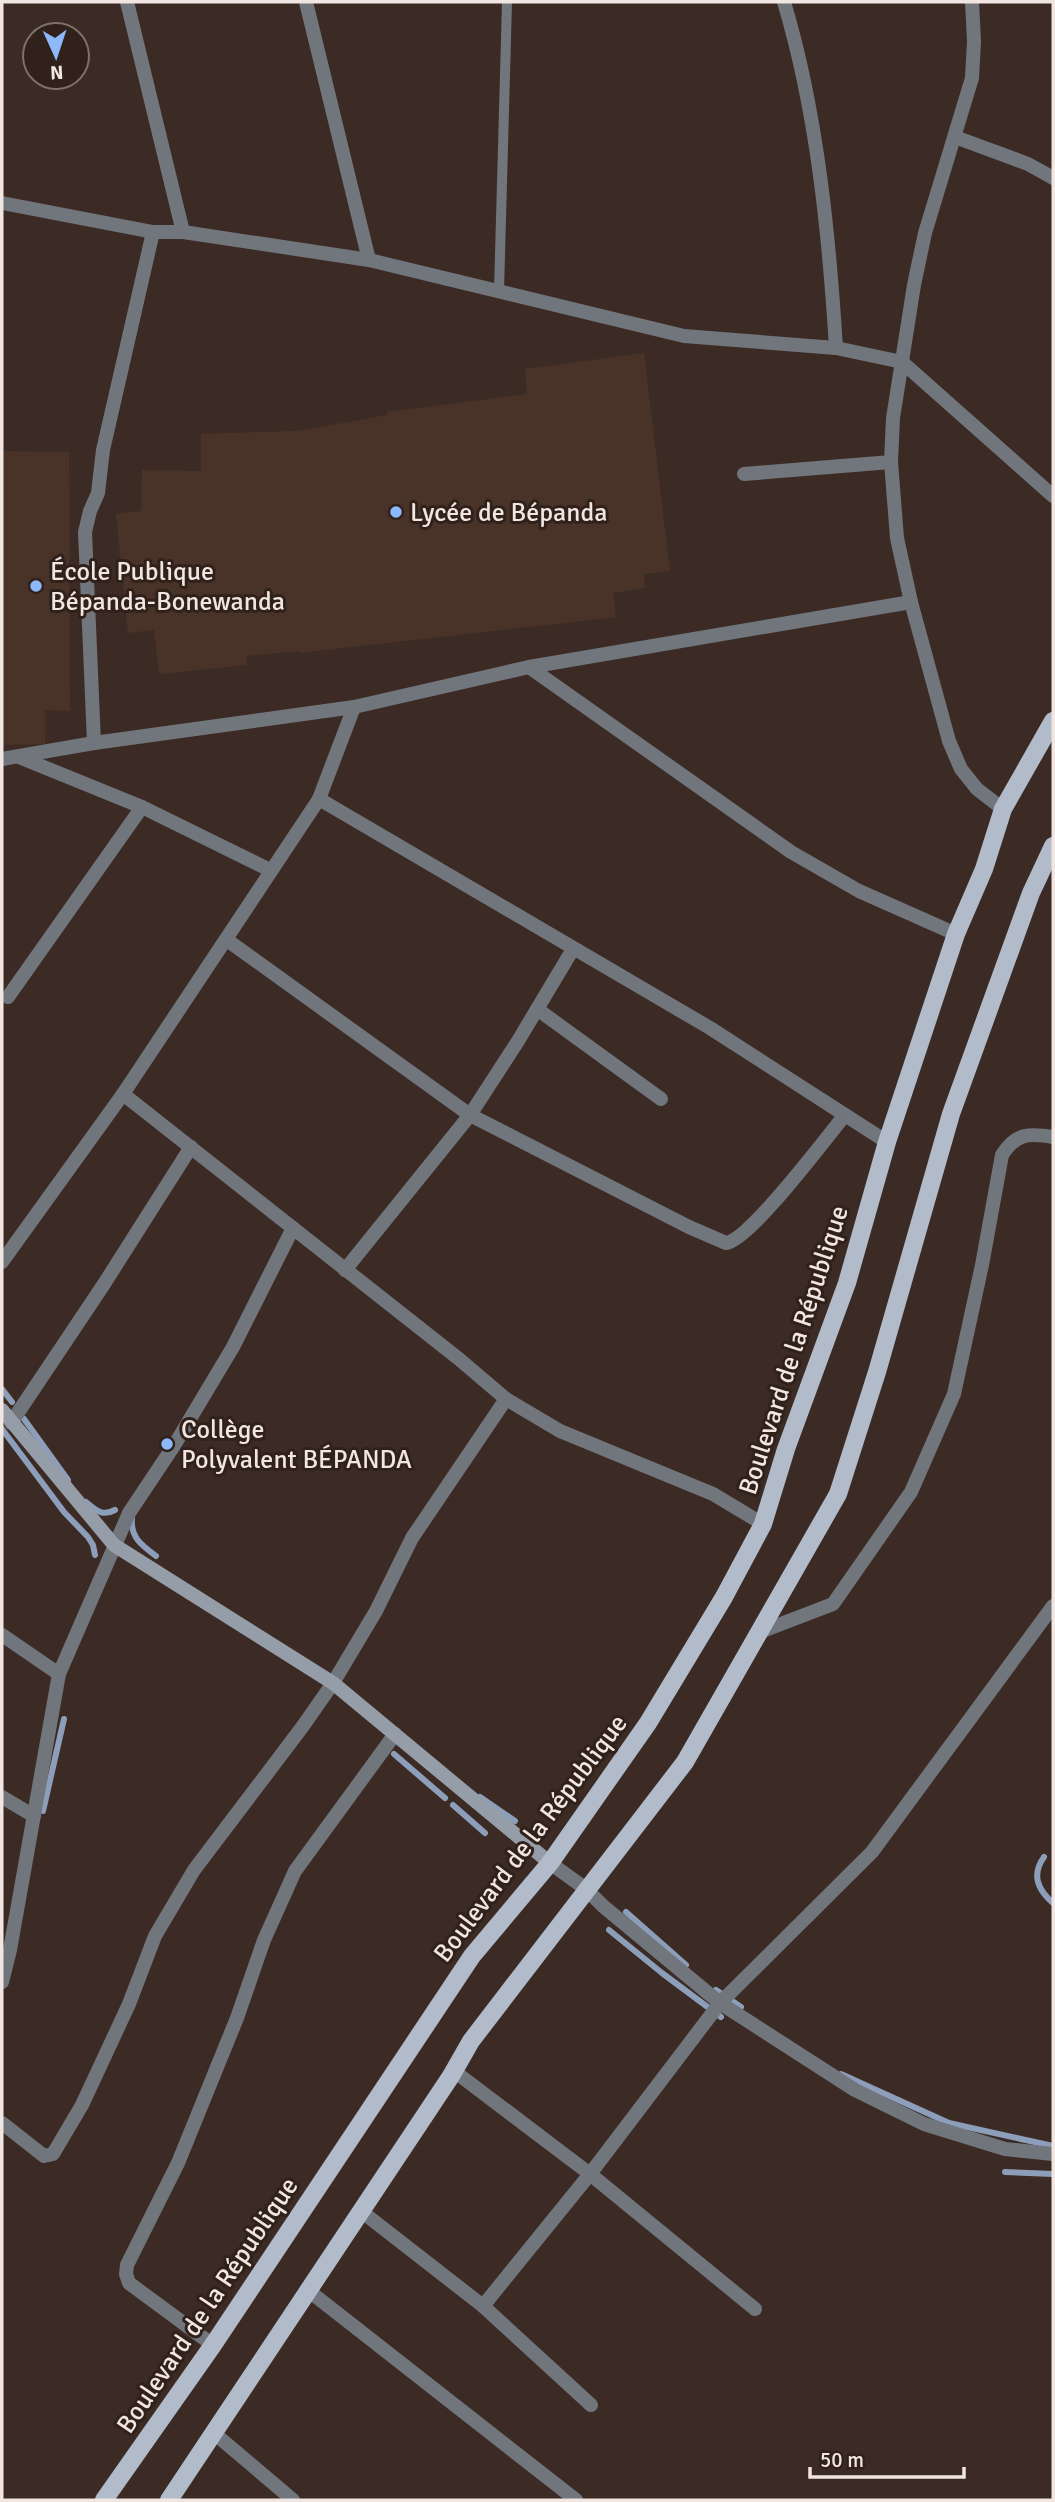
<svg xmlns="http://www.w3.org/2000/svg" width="1055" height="2502" font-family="Signika,sans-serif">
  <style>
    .built { fill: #493329 }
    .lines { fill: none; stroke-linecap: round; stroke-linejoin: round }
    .stream { stroke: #8d9ebb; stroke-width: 6 }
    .lane { stroke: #71757c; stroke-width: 10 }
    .street { stroke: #71757c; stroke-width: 14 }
    .secondary { stroke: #959da8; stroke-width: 14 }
    .primary { stroke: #b1bbc9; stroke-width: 18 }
    .poi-dot { fill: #8cb9fc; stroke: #31211b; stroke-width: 2.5 }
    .labels { text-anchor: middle; stroke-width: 6; stroke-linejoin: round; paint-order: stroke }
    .poi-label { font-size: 26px; fill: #f1e6e1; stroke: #31211b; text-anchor: start }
    .street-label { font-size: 26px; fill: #f1e6e1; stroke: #31211b }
  </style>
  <rect width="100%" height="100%" fill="#3b2b24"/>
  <g class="built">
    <path d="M 644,353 L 670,571 L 644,574 L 645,588 L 613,593 L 616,617 L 300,653 L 299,651 L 246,656 L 247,665 L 159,674 L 154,630 L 128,633 L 116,514 L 141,511 L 142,470 L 201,471 L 201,434 L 298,431 L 387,415 L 387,412 L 527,394 L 525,369 Z"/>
    <path d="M 2,451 L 69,452 L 70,711 L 45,710 L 45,744 L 2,745 Z"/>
  </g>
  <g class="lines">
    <g class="stream">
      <path d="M 2,1389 L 12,1402"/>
      <path d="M 24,1419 L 68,1480"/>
      <path d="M 2,1429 L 64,1512 L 88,1537 L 93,1545 L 95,1555"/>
      <path d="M 86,1502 C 96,1510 102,1517 115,1510"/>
      <path d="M 132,1517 C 130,1537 141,1545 156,1556"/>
      <path d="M 394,1754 L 445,1798"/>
      <path d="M 480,1797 L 515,1821"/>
      <path d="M 453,1805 L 485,1833"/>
      <path d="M 43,1811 L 64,1719"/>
      <path d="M 1044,1857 C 1031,1875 1038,1890 1053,1903"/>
      <path d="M 626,1912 L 686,1965"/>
      <path d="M 609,1930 L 662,1973 L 721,2017"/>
      <path d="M 716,1990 L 741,2007"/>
      <path d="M 841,2074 L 949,2123 L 1053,2146"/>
      <path d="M 1005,2172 L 1053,2174"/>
    </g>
    <path class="lane" d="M 499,291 L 507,2"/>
    <g class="street">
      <path d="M 127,2 L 183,232"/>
      <path d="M 306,2 L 369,260"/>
      <path d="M 784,2 C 817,112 829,234 836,348 L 902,362 L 1053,496"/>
      <path d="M 972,2 L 974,41 L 972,78 L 925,233 L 914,285 L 893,418 L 891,462 L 897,538 L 911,602 L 949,741 L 961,769 L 977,789 L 1003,809"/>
      <path d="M 955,137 L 1028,164 L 1053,178"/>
      <path d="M 2,203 L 153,232 L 183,232 L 369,260 L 684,336 L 836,348"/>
      <path d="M 744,474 L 891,462"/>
      <path d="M 529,667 L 791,852 L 859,891 L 956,934"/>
      <path d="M 94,743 L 85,532 L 90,511 L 98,493 L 103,450 L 153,232"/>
      <path d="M 19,757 L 142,807 L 270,870"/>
      <path d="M 2,759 L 94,743 L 354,707 L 529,667 L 911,602"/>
      <path d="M 319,799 L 354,707"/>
      <path d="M 227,940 L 470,1115 L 689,1227 L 726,1243 C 750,1240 826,1138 845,1115"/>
      <path d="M 8,997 L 142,807"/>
      <path d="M 537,1009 L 661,1099"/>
      <path d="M 123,1094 L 459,1359 L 506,1399 L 560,1431 L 713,1494 L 763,1524"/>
      <path d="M 2,1262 L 123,1094 L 319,799 L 710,1028 L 887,1142"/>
      <path d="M 345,1270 L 470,1115 L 518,1041 L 573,949"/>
      <path d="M 11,1423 L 104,1284 L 191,1147"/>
      <path d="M 760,1632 L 833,1604 L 911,1492 L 954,1394 L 982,1265 L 1002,1155 C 1016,1133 1029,1133 1053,1137"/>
      <path d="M 2,1635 L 59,1674"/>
      <path d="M 2,1797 L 34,1816"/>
      <path d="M 550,1863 L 586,1889 L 603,1906 L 720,2003 L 855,2090 L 924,2124 L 1005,2149 L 1053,2154"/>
      <path d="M 2,1982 L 10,1950 L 59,1674 L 129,1513 L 175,1444 L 233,1347 L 293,1228"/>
      <path d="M 454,2071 L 590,2174 L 755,2309"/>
      <path d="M 2,2123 L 44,2156 L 53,2154 L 82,2105 L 129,2004 L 155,1936 L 194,1870 L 303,1726 L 333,1683 L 376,1611 L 412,1538 L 506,1399"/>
      <path d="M 361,2211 L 483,2306 L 591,2405"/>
      <path d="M 309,2291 L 576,2500"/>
      <path d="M 483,2306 L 590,2174 L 720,2003 L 872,1852 L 1053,1606"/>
      <path d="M 213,2345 L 129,2283 L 126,2274 L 127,2265 L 178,2163 L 237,2018 L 264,1940 L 295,1871 L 395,1734"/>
      <path d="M 215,2434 L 293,2500"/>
    </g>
    <path class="secondary" d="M 2,1410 L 114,1545 L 333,1683 L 550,1863"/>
    <g class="primary">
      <path d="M 104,2500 L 213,2345 L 472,1956 L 550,1863 L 648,1723 L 724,1597 L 763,1524 L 786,1449 L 847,1283 L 887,1142 L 956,934 L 984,869 L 1003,809 L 1053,721"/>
      <path d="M 169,2500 L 451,2076 L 471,2041 L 685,1762 L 838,1494 L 877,1372 L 951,1114 L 1031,893 L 1053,846"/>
    </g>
  </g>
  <g class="poi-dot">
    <circle cx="396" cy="512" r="7"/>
    <circle cx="36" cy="586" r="7"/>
    <circle cx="167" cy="1444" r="7"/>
  </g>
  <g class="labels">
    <g class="poi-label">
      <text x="410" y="521">Lycée de Bépanda</text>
      <text x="50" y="580">École Publique<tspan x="50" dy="30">Bépanda-Bonewanda</tspan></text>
      <text x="181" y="1438">Collège<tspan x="181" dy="30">Polyvalent BÉPANDA</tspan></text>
    </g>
    <g class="street-label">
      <text transform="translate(793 1350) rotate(-72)" y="9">Boulevard de la République</text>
      <text transform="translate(530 1838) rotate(-53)" y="9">Boulevard de la République</text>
      <text transform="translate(207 2305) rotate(-56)" y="9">Boulevard de la République</text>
    </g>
  </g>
  <rect width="1055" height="2502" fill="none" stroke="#f1e6e1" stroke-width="7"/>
  <g transform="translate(56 56) rotate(177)"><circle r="33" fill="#31211b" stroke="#7e706a" stroke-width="2"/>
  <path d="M0-5L12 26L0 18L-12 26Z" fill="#8cb9fc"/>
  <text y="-10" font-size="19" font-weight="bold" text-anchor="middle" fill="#f1e6e1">N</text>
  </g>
  <path d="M810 2467v10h154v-10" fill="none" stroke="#f1e6e1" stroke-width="3.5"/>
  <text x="820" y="2467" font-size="21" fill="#f1e6e1" stroke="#31211b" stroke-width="5" paint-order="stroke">50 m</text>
</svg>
